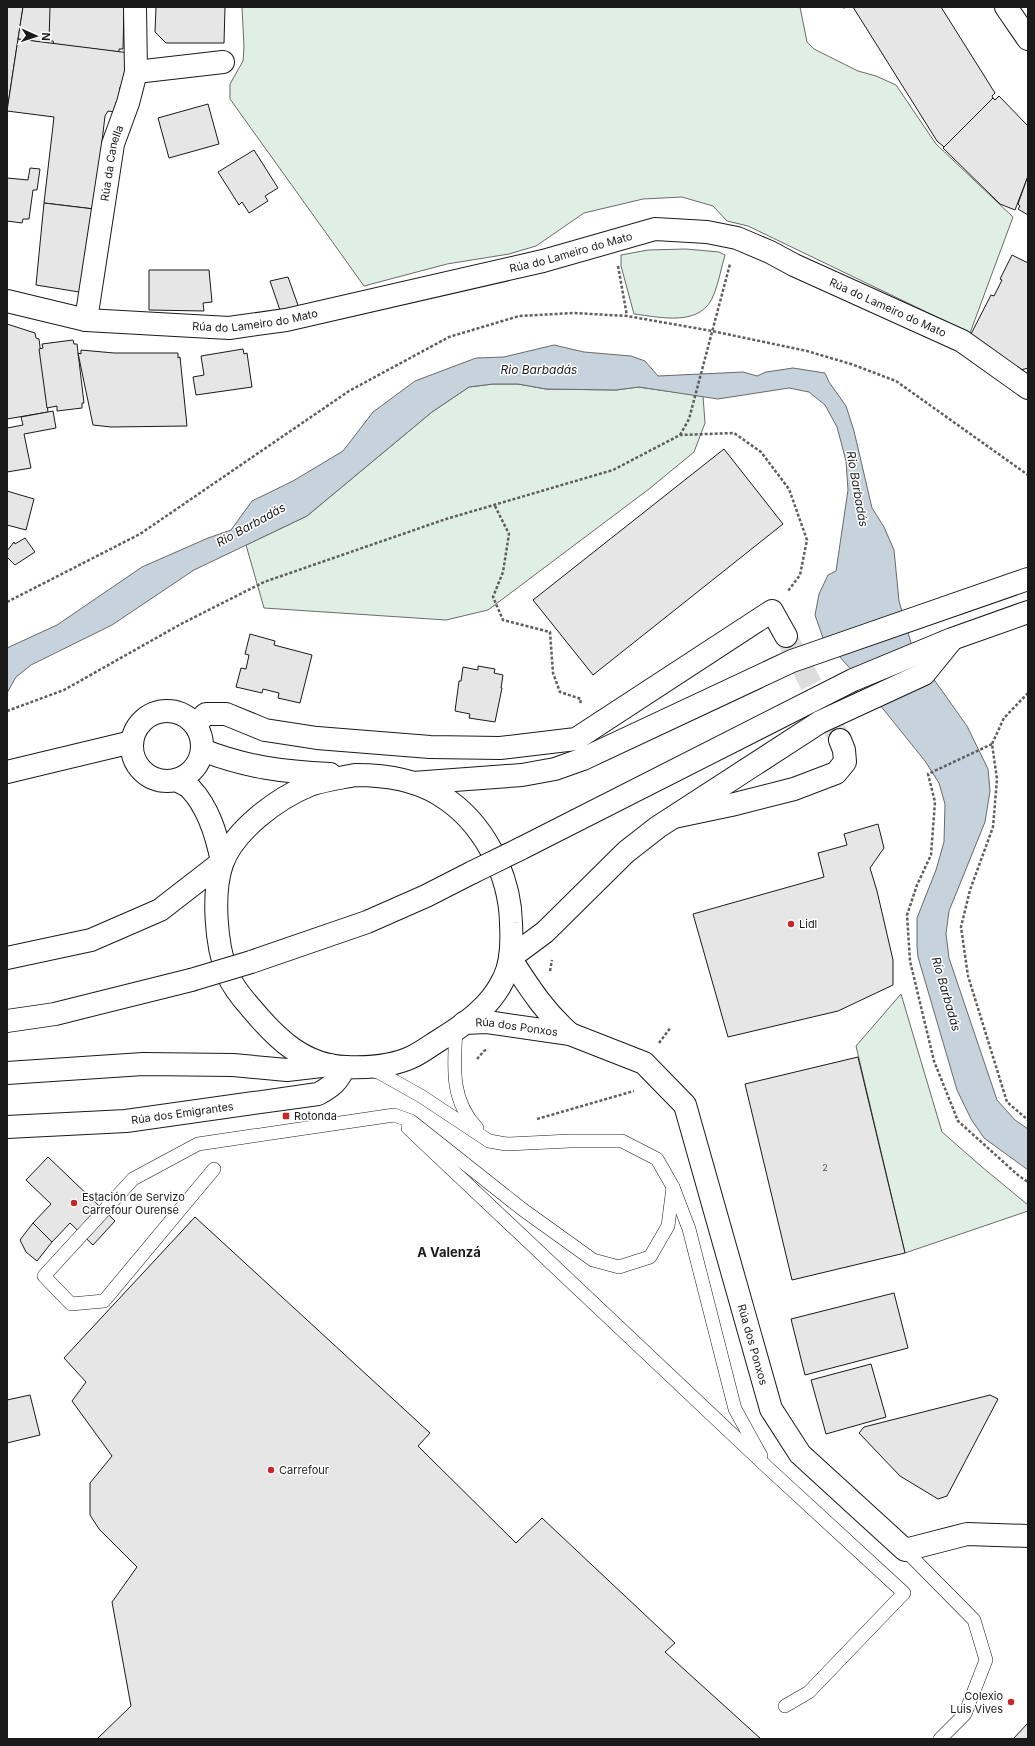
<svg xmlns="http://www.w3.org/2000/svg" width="1035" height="1746" font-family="Inter,sans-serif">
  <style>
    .green { fill: #e0efe3; stroke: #6a6a6a }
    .water { fill: #c6d2dc; stroke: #6a6a6a }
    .building { fill: #e6e6e6; stroke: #1a1a1a }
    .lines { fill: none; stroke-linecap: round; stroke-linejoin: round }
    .street-tunnel { stroke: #ddd; stroke-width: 22; stroke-dasharray: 22 11; stroke-linecap: butt }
    .lane-casing { stroke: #1a1a1a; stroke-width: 14 }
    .street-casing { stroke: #1a1a1a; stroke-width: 24 }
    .secondary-casing { stroke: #1a1a1a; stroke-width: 24 }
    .primary-casing { stroke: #1a1a1a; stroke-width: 24 }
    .path { stroke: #5f5f5f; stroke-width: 2.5; stroke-dasharray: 3 2; stroke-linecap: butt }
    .lane { stroke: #fff; stroke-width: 13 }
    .street { stroke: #fff; stroke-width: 22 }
    .secondary { stroke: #fff; stroke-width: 22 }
    .primary { stroke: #fff; stroke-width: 22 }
    .primary-bridge-casing { stroke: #1a1a1a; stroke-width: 24; stroke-linecap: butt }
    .primary-bridge { stroke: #fff; stroke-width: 22 }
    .poi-dot { fill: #c62828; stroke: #fff; stroke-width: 1.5 }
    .labels { text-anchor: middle; stroke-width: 3; stroke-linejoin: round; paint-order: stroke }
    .number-label { font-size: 9px; fill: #4d4d4d }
    .street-label { font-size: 11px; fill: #1a1a1a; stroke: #fff }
    .poi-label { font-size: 11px; fill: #1a1a1a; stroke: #fff; text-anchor: start }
    .water-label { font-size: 12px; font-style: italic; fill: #1a1a1a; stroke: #fff }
    .quarter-label { font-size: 13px; font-weight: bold; fill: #1a1a1a; stroke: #fff }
  </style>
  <rect width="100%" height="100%" fill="#fff"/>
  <g class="green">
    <path d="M 242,7 L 800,7 L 807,42 L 814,49 L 858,71 L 876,76 L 896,85 L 936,144 L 1013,217 L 970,333 L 748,226 L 727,221 L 713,206 L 682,197 L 643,199 L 584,213 L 536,246 L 509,254 L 447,264 L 364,286 L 230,99 L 230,84 L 243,61 L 244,47 Z"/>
    <path d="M 686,249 L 719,252 L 725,255 C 721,268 719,282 714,294 C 702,328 660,317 634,314 L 621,266 L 621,255 L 648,250 Z"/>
    <path d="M 493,384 L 518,384 L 546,389 L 616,390 L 638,387 L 703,396 L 705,423 L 694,452 L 649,489 L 488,610 L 446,620 L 264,608 L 246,545 L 307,516 L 432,412 L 469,387 Z"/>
    <path d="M 901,994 L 942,1132 L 982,1167 L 1028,1205 L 1028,1211 L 905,1253 L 856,1046 Z"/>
  </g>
  <path class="water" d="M 554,345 L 584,352 L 631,356 L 645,361 L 658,376 L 743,372 L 757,376 L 766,372 L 793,368 L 825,373 L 829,382 L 846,406 L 854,431 L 872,508 L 884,527 L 894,550 L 899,601 L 913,650 L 967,726 L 988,769 L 990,791 L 985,822 L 949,911 L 946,934 L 949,958 L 997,1100 L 1015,1120 L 1028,1129 L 1028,1170 L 984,1138 L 971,1119 L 957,1090 L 918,957 L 917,946 L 917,918 L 936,870 L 944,842 L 945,804 L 939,783 L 925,761 L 855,674 L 823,638 L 815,615 L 819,594 L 828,575 L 836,571 L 848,490 L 846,461 L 837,427 L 825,405 L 809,392 L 789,388 L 718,399 L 639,387 L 616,390 L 546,389 L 518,384 L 493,384 L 469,387 L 432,412 L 307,516 L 194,570 L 112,625 L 31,665 L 16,677 L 7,693 L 7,648 L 57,625 L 142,567 L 208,538 L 231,530 L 252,501 L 293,481 L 343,451 L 373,412 L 415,381 L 476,358 L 504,357 Z"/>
  <g class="building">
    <path d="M 7,7 L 23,7 L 7,111 Z"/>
    <path d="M 23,7 L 54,7 L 54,44 L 18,39 Z"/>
    <path d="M 50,7 L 124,7 L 123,49 L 119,49 L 119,52 L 54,44 L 53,41 L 49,41 Z"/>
    <path d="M 156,7 L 225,7 L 224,43 L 166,43 L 155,32 Z"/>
    <path d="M 853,7 L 941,7 L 995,93 L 992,96 L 993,98 L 944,147 L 937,141 Z"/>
    <path d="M 18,39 L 130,53 L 126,88 L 120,87 L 118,102 L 116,102 L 114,112 L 108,111 L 105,116 L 94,209 L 44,203 L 54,117 L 7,111 Z"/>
    <path d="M 999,96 L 1028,126 L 1028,176 L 1015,210 L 1000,204 L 943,148 L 993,98 L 995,100 Z"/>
    <path d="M 208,104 L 219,144 L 169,158 L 158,118 Z"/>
    <path d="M 254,150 L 278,188 L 265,196 L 268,201 L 249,213 L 242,202 L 239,205 L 218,172 Z"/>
    <path d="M 30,168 L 40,169 L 37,190 L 33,190 L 29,219 L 23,219 L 22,223 L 7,221 L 7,178 L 28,180 Z"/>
    <path d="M 1028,176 L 1028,215 L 1018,209 L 1020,206 L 1018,204 Z"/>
    <path d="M 44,203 L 94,209 L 86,285 L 79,292 L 36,285 Z"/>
    <path d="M 1012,255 L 1028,263 L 1028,368 L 1021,370 L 972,340 L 974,336 L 971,334 L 991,295 L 994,296 L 1002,280 L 1000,279 Z"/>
    <path d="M 149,270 L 209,270 L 212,302 L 203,303 L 204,311 L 149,310 Z"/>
    <path d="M 288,277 L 299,308 L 281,313 L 270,281 Z"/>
    <path d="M 7,324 L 35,333 L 36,338 L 39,339 L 48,412 L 7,419 Z"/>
    <path d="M 73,340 L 74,344 L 77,344 L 84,403 L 82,403 L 82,408 L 57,411 L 57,406 L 47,408 L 39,349 L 43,348 L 42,344 Z"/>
    <path d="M 243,349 L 244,354 L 247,353 L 252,387 L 196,395 L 193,377 L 204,375 L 201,356 Z"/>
    <path d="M 81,350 L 114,353 L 178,353 L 178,358 L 180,357 L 187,426 L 111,427 L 93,425 L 78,353 L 81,354 Z"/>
    <path d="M 53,411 L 56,428 L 24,434 L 31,468 L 7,472 L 7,428 L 23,425 L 21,417 Z"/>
    <path d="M 724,449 L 783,524 L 593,675 L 533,600 Z"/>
    <path d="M 7,491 L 34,499 L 26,530 L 7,525 Z"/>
    <path d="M 25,538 L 35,552 L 15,565 L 7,557 L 7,551 L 14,542 L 15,544 Z"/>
    <path d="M 250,634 L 275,641 L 274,645 L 312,655 L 300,703 L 278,698 L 279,693 L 263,689 L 262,693 L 236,687 L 241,668 L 246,669 L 249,655 L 245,654 Z"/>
    <path d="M 478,666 L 495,669 L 494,673 L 503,675 L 501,688 L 502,688 L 495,722 L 469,718 L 470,714 L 455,711 L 459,681 L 461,681 L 463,667 L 478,670 Z"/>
    <path d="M 878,824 L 884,848 L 870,868 L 877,891 L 893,960 L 893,985 L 838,1011 L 728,1037 L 693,914 L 824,877 L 818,853 L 847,845 L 844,834 Z"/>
    <path d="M 858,1057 L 905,1253 L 792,1280 L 745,1084 Z"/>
    <path d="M 48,1157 L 115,1221 L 93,1245 L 70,1223 L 52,1242 L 33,1223 L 51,1204 L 26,1180 Z"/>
    <path d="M 195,1217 L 430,1433 L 418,1446 L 516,1543 L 542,1518 L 675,1643 L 665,1652 L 761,1739 L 97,1739 L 131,1706 L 112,1602 L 137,1567 L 99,1529 L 90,1515 L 90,1483 L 112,1456 L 72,1401 L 86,1382 L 64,1358 Z"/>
    <path d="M 33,1223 L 52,1242 L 37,1261 L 26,1252 L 20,1240 Z"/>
    <path d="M 894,1293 L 908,1348 L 805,1375 L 791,1319 Z"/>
    <path d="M 871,1364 L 886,1417 L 826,1434 L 811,1380 Z"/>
    <path d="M 30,1395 L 40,1435 L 7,1443 L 7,1400 Z"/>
    <path d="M 990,1395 L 998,1399 L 947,1496 L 938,1499 L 900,1476 L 859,1433 L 864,1427 Z"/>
    <path d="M 1028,1723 L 1028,1739 L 1013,1739 Z"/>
  </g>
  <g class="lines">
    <path class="street-tunnel" d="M 786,636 L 840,740"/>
    <g class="lane-casing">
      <g id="lane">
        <path d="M 456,1030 C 454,1066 450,1100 477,1128"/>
        <path d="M 370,1069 L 380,1073 L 421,1096 L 489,1141 L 506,1144 L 570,1141 L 622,1141 L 657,1159 L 673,1187 L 689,1229 L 735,1409 L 761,1456"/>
        <path d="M 408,1128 L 767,1467 L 904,1593 L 809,1692 L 785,1706"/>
        <path d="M 214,1169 L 104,1301 L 71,1304 L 44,1276 L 133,1179 L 198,1144 L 394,1115 L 411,1121 L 522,1209 L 593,1260 L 619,1267 L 650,1257 L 668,1226 L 673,1187"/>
        <path d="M 905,1550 L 974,1620 L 986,1660 L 965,1714 L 940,1739"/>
      </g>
    </g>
    <g class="street-casing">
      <g id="street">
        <path d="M 136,72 L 223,62"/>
        <path id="s1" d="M 7,301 L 86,320 L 229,328 L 286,320 L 543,261 L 655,229 L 707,232 L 737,238 L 770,252 L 794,265 L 962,341 L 1028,388"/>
        <path id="s2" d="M 86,320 L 113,144 L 128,103 L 136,72 L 135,7"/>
        <circle cx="167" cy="746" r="35"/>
        <path d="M 195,724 L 206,714 L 226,714 L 265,730 L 317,738 L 430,747 L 500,748 L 576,739 L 772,611 L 786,636"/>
        <path d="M 202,750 C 246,767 283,772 330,774"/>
        <path d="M 7,772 L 132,742"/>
        <path d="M 355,775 C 384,775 415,779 440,795 C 483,821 510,874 511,923 C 512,941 512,962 504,978 C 491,1007 464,1025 438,1041 C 430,1046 422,1052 414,1056 C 394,1066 368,1068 346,1067 C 304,1066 276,1038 251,1008 C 242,998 232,985 227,973 C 216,945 212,893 222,864 C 234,830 278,798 310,785 C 324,780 341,778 355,775 Z"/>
        <path d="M 674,817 L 731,805 L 794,789 L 836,773 L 845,762 L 844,750 L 840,740"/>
        <path d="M 7,958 L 91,940 L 160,910 L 222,862 C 217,836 209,808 190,788 C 187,785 181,783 177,780"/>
        <path d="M 510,958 C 529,987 543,1010 570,1034"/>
        <path id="s3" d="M 464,1023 L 487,1022 L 570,1034 L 644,1063 L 685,1105 L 771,1409 L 800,1454 L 905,1550 L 967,1534 L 1028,1536"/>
        <path id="s4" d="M 7,1127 L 126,1121 L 318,1094 C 331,1087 339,1081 344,1067"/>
      </g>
    </g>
    <g class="secondary-casing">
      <path id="secondary" d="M 1006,7 L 1028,39"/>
    </g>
    <g class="primary-casing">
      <g id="primary">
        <path d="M 413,783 L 522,775 L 555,769 L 583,759 L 792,661 L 1028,579"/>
        <path d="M 520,849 L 853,680 L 952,639 L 1028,612"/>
        <path d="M 510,958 L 545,932 L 626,852 L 658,827 L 820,722 L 924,674 L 950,642"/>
        <path d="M 251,962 L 367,922 L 426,896 L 473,872"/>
        <path d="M 7,1021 L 55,1014 L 191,980"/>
        <path d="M 7,1073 L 143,1064 L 233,1065 L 287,1070 L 330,1065"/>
      </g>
    </g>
    <g class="path">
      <path d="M 843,8 L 844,7"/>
      <path d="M 618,266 L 627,316"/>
      <path d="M 680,435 L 689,419 L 730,264"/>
      <path d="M 495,506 L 509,534 L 503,572 L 493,597 L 503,620 L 550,632 L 553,673 L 560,692 L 581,699 L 580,705"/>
      <path d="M 7,602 L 140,534 L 349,391 L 449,337 L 519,316 L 574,313 L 627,316 L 712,331 L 807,351 L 851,364 L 896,381 L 1028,475"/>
      <path d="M 1028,693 L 1004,718 L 992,744 L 997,779 L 993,827 L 970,890 L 961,927 L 968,976 L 1007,1102 L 1028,1120"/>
      <path d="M 7,711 L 64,690 L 181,624 L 264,582 L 446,519 L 613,470 L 680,435 L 734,433 L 761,452 L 789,489 L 807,540 L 800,575 L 788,591"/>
      <path d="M 992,744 L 928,774 L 935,802 L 931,855 L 917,885 L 907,915 L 910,961 L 934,1061 L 958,1121 L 1019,1176 L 1028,1182"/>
      <path d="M 550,971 L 552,960"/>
      <path d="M 659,1043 L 671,1027"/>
      <path d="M 477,1059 L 484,1051 L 488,1049"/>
      <path d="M 537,1119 L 634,1091"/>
    </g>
    <use href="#lane" class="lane"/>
    <use href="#street" class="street"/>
    <use href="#secondary" class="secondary"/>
    <use href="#primary" class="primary"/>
    <g class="primary-bridge-casing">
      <g id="primary-bridge">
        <path d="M 473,872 L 520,849"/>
        <path d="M 191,980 L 251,962"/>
      </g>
    </g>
    <use href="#primary-bridge" class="primary-bridge"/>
  </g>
  <g class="poi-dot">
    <circle cx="791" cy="924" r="4"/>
    <rect x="282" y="1112" width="8" height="8" rx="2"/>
    <circle cx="74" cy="1203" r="4"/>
    <circle cx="271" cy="1470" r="4"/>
    <circle cx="1011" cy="1702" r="4"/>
  </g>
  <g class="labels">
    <g class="number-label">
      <text x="825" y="1171">2</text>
    </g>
    <g class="street-label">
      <text dy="4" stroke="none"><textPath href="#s2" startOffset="159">Rúa da Canella</textPath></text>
      <text dy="4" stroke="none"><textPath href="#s1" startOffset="575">Rúa do Lameiro do Mato</textPath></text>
      <text dy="4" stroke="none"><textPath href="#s1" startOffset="911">Rúa do Lameiro do Mato</textPath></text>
      <text dy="4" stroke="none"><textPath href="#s1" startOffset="251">Rúa do Lameiro do Mato</textPath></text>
      <text dy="4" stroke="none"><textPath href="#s3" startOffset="53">Rúa dos Ponxos</textPath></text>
      <text dy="4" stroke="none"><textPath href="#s4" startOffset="176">Rúa dos Emigrantes</textPath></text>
      <text dy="4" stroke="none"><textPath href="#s3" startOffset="494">Rúa dos Ponxos</textPath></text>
    </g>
    <g class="poi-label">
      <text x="799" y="928">Lidl</text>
      <text x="294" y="1120">Rotonda</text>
      <text x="82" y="1201">Estación de Servizo<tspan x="82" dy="13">Carrefour Ourense</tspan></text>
      <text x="279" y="1474">Carrefour</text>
      <text x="1003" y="1700" text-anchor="end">Colexio<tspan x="1003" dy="13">Luis Vives</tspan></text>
    </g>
    <g class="water-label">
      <text x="539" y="374">Rio Barbadás</text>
      <text transform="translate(857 489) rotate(80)" y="4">Rio Barbadás</text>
      <text transform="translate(251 525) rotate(-29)" y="4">Rio Barbadás</text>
      <text transform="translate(946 994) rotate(74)" y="4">Río Barbadás</text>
    </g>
    <g class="quarter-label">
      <text x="449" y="1257">A Valenzá</text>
    </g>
  </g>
  <rect width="1035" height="1746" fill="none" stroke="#1a1a1a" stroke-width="16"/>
  <g transform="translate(36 36) rotate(93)" stroke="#ffffff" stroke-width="3" paint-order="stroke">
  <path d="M0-3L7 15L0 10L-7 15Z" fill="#1a1a1a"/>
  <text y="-6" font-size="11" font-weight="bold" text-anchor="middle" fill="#1a1a1a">N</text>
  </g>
</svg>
